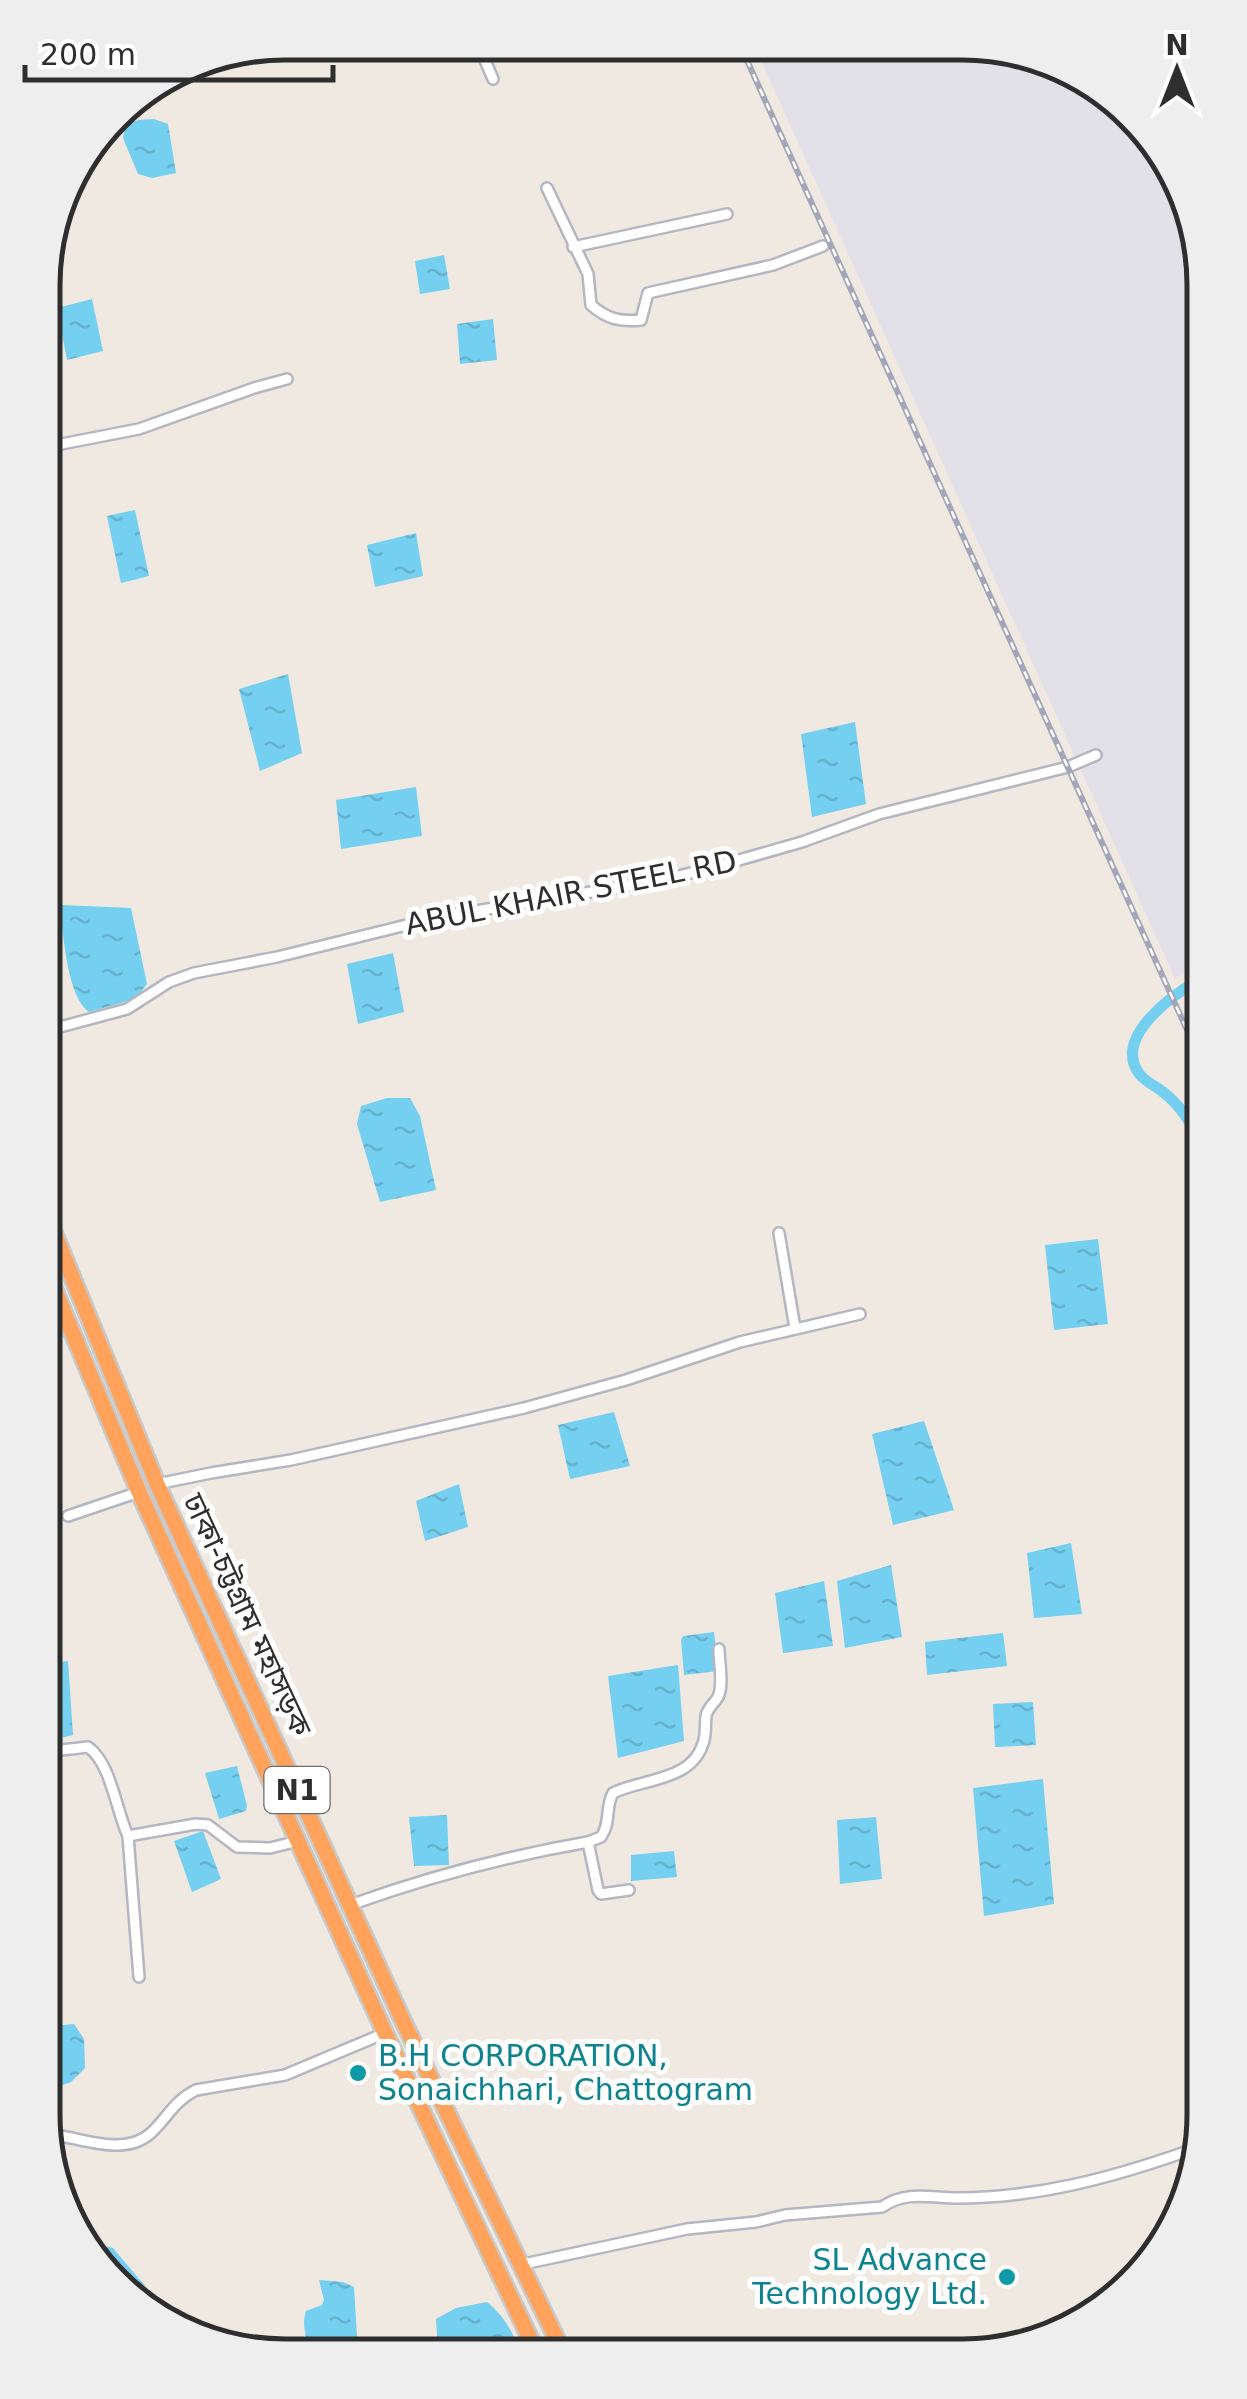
<svg xmlns="http://www.w3.org/2000/svg" width="1247" height="2399" font-family="'DejaVu Sans','Noto Sans Bengali',sans-serif">
  <style>
    .industrial { fill: #e3e1e8 }
    .water { fill: url(#water-ripples) }
    .lines { fill: none; stroke-linecap: round; stroke-linejoin: round }
    .canal { stroke: #75cff0; stroke-width: 11 }
    .street-casing { stroke: #b4b7c1; stroke-width: 14 }
    .highway-casing { stroke: #c9c9c9; stroke-width: 20 }
    .street { stroke: #fff; stroke-width: 9 }
    .highway { stroke: #ffa35c; stroke-width: 15 }
    .rail-casing { stroke: #a3a6b8; stroke-width: 6 }
    .rail { stroke: #fff; stroke-width: 2.5; stroke-dasharray: 8; stroke-linecap: butt }
    .culture-dot { fill: #0f9aa8; stroke: #fff; stroke-width: 4 }
    .labels { text-anchor: middle; stroke-width: 10; stroke-linejoin: round; paint-order: stroke }
    .shield { fill: #fff; stroke: #6d6d6d; stroke-width: 2.5 }
    .shield-label { font-size: 28px; font-weight: bold; fill: #2e2e2e }
    .street-label { font-size: 30px; fill: #2e2e2e; stroke: #fff }
    .culture-label { font-size: 30px; fill: #0d838f; stroke: #fff; text-anchor: start }
    .rim { fill: none; stroke: #2e2e2e; stroke-width: 5 }
  </style>
  <defs>
    <pattern id="water-ripples" width="26" height="14" patternUnits="userSpaceOnUse" patternTransform="scale(2.5)"><rect width="26" height="14" fill="#75cff0"/><path d="M2 4q2-2 4 0t4 0M15 11q2-2 4 0t4 0" fill="none" stroke="#66b2ce"/></pattern>
  </defs>
  <rect width="100%" height="100%" fill="#efe9e1"/>
  <path class="industrial" d="M 754,45 L 1008,47 L 1122,103 L 1192,208 L 1197,968 L 1175,979 Z"/>
  <g class="water">
    <path d="M 154,119 L 168,124 L 176,173 L 152,178 L 138,174 L 123,138 L 126,124 L 138,120 Z"/>
    <path d="M 444,255 L 450,289 L 420,294 L 415,261 Z"/>
    <path d="M 92,299 L 103,351 L 67,360 L 57,308 Z"/>
    <path d="M 493,319 L 497,360 L 460,364 L 457,324 Z"/>
    <path d="M 135,510 L 149,576 L 121,583 L 107,516 Z"/>
    <path d="M 416,533 L 423,576 L 375,587 L 367,545 Z"/>
    <path d="M 288,674 L 302,753 L 260,771 L 239,689 Z"/>
    <path d="M 855,722 L 866,804 L 812,817 L 801,734 Z"/>
    <path d="M 416,787 L 422,836 L 341,849 L 336,800 Z"/>
    <path d="M 62,905 L 131,908 L 147,984 L 135,999 L 89,1012 C 67,996 64,938 60,910 Z"/>
    <path d="M 393,953 L 404,1012 L 358,1024 L 347,964 Z"/>
    <path d="M 387,1098 L 410,1098 L 420,1116 L 436,1190 L 380,1202 L 357,1124 L 361,1106 Z"/>
    <path d="M 1098,1239 L 1108,1324 L 1054,1330 L 1045,1245 Z"/>
    <path d="M 614,1412 L 630,1466 L 570,1479 L 558,1425 Z"/>
    <path d="M 924,1421 L 954,1510 L 893,1525 L 872,1434 Z"/>
    <path d="M 459,1484 L 468,1527 L 425,1541 L 416,1501 Z"/>
    <path d="M 1071,1543 L 1082,1614 L 1034,1618 L 1027,1553 Z"/>
    <path d="M 891,1565 L 902,1637 L 845,1648 L 837,1581 Z"/>
    <path d="M 824,1581 L 833,1646 L 783,1653 L 775,1593 Z"/>
    <path d="M 714,1632 L 718,1671 L 684,1675 L 681,1640 L 683,1636 Z"/>
    <path d="M 1003,1633 L 1007,1666 L 927,1675 L 925,1642 Z"/>
    <path d="M 68,1661 L 73,1735 L 53,1740 L 52,1663 Z"/>
    <path d="M 678,1665 L 684,1741 L 618,1758 L 608,1676 Z"/>
    <path d="M 1033,1702 L 1036,1745 L 995,1747 L 993,1704 Z"/>
    <path d="M 237,1766 L 247,1806 L 246,1811 L 219,1819 L 205,1773 Z"/>
    <path d="M 1043,1779 L 1054,1904 L 984,1916 L 973,1788 Z"/>
    <path d="M 447,1815 L 449,1865 L 414,1866 L 409,1817 Z"/>
    <path d="M 876,1817 L 882,1879 L 840,1884 L 837,1820 Z"/>
    <path d="M 203,1831 L 221,1879 L 192,1892 L 174,1841 Z"/>
    <path d="M 674,1851 L 677,1877 L 631,1881 L 631,1855 Z"/>
    <path d="M 74,2024 L 84,2039 L 85,2068 L 71,2082 L 55,2088 L 54,2026 Z"/>
    <path d="M 89,2242 L 113,2248 L 172,2318 L 126,2297 Z"/>
    <path d="M 319,2280 L 343,2282 L 354,2287 L 358,2353 L 310,2354 C 307,2338 301,2327 306,2311 L 322,2305 L 324,2300 Z"/>
    <path d="M 487,2302 C 503,2315 513,2331 519,2351 L 438,2352 L 436,2319 L 456,2308 Z"/>
  </g>
  <g class="lines">
    <g class="canal">
      <path d="M 1197,981 C 1171,996 1115,1037 1138,1072 C 1144,1082 1155,1085 1163,1092 C 1179,1104 1188,1119 1198,1136"/>
      <path d="M 1203,1923 L 1195,1960 L 1197,1969 L 1203,1972"/>
    </g>
    <g class="street-casing">
      <g id="street">
        <path d="M 478,44 L 493,79"/>
        <path d="M 547,188 L 588,274 L 591,305 C 607,319 620,322 641,320 L 648,293 L 773,265 L 823,246"/>
        <path d="M 573,247 L 727,214"/>
        <path d="M 46,447 L 139,429 L 254,388 L 287,379"/>
        <path d="M 49,1030 L 127,1009 L 169,982 L 194,973 L 277,957 L 439,917 L 658,881 L 711,868 L 802,842 L 879,814 L 1068,767 L 1096,755"/>
        <path d="M 779,1233 L 795,1328"/>
        <path d="M 157,1484 L 211,1473 L 291,1460 L 524,1408 L 626,1380 L 740,1342 L 860,1314"/>
        <path d="M 68,1516 L 139,1492"/>
        <path d="M 53,1751 L 88,1747 C 111,1763 116,1810 128,1836 L 196,1824 L 208,1825 L 237,1847 L 270,1848 L 298,1841"/>
        <path d="M 128,1836 L 139,1977"/>
        <path d="M 588,1842 L 598,1890 L 601,1894 L 629,1890"/>
        <path d="M 350,1905 C 428,1877 507,1856 588,1842 L 601,1837 C 611,1823 605,1807 613,1793 C 643,1778 694,1782 704,1740 C 706,1733 705,1724 706,1716 C 708,1707 714,1704 718,1697 C 724,1685 719,1663 719,1649"/>
        <path d="M 55,2137 L 61,2136 C 89,2141 127,2155 151,2133 C 168,2117 174,2101 196,2090 L 285,2075 L 385,2033"/>
        <path d="M 519,2265 L 687,2229 L 756,2222 L 785,2215 L 882,2207 C 906,2190 931,2198 957,2198 C 1036,2198 1111,2178 1185,2152 L 1195,2143 L 1204,2111"/>
      </g>
    </g>
    <g class="highway-casing">
      <g id="highway">
        <path d="M 50,1223 L 157,1484 L 403,2021 L 562,2350"/>
        <path d="M 50,1279 L 139,1492 L 385,2033 L 536,2351"/>
      </g>
    </g>
    <use href="#street" class="street"/>
    <use href="#highway" class="highway"/>
    <g class="rail-casing">
      <path id="rail" d="M 740,45 L 1197,1052"/>
    </g>
    <use href="#rail" class="rail"/>
  </g>
  <g class="culture-dot">
    <circle cx="358" cy="2073" r="10"/>
    <circle cx="1007" cy="2277" r="10"/>
  </g>
  <g class="labels">
    <rect class="shield" x="264.5" y="1767" width="65" height="46" rx="8"/>
    <g class="shield-label">
      <text x="297" y="1800">N1</text>
    </g>
    <g class="street-label">
      <text transform="translate(571 893) rotate(-11)" y="10">ABUL KHAIR STEEL RD</text>
      <text transform="translate(247 1615) rotate(65)" y="10">ঢাকা-চট্টগ্রাম মহাসড়ক</text>
    </g>
    <g class="culture-label">
      <text x="378" y="2066">B.H CORPORATION,<tspan x="378" dy="34">Sonaichhari, Chattogram</tspan></text>
      <text x="987" y="2270" text-anchor="end">SL Advance<tspan x="987" dy="34">Technology Ltd.</tspan></text>
    </g>
  </g>
  <path d="M0 0H1247V2399H0ZM285 60H962A225 225 0 0 1 1187 285V2114A225 225 0 0 1 962 2339H285A225 225 0 0 1 60 2114V285A225 225 0 0 1 285 60Z" fill="#eee" fill-rule="evenodd"/>
  <path class="rim" d="M285 60H962A225 225 0 0 1 1187 285V2114A225 225 0 0 1 962 2339H285A225 225 0 0 1 60 2114V285A225 225 0 0 1 285 60Z"/>
  <g transform="translate(1177 70)" stroke="#ffffff" stroke-width="8" paint-order="stroke">
  <path d="M0-8L18 38L0 25L-18 38Z" fill="#2e2e2e"/>
  <text y="-15" font-size="28" font-weight="bold" text-anchor="middle" fill="#2e2e2e">N</text>
  </g>
  <path d="M25 65v15h308v-15" fill="none" stroke="#2e2e2e" stroke-width="5"/>
  <text x="40" y="65" font-size="30" fill="#2e2e2e" stroke="#ffffff" stroke-width="8" paint-order="stroke">200 m</text>
</svg>
